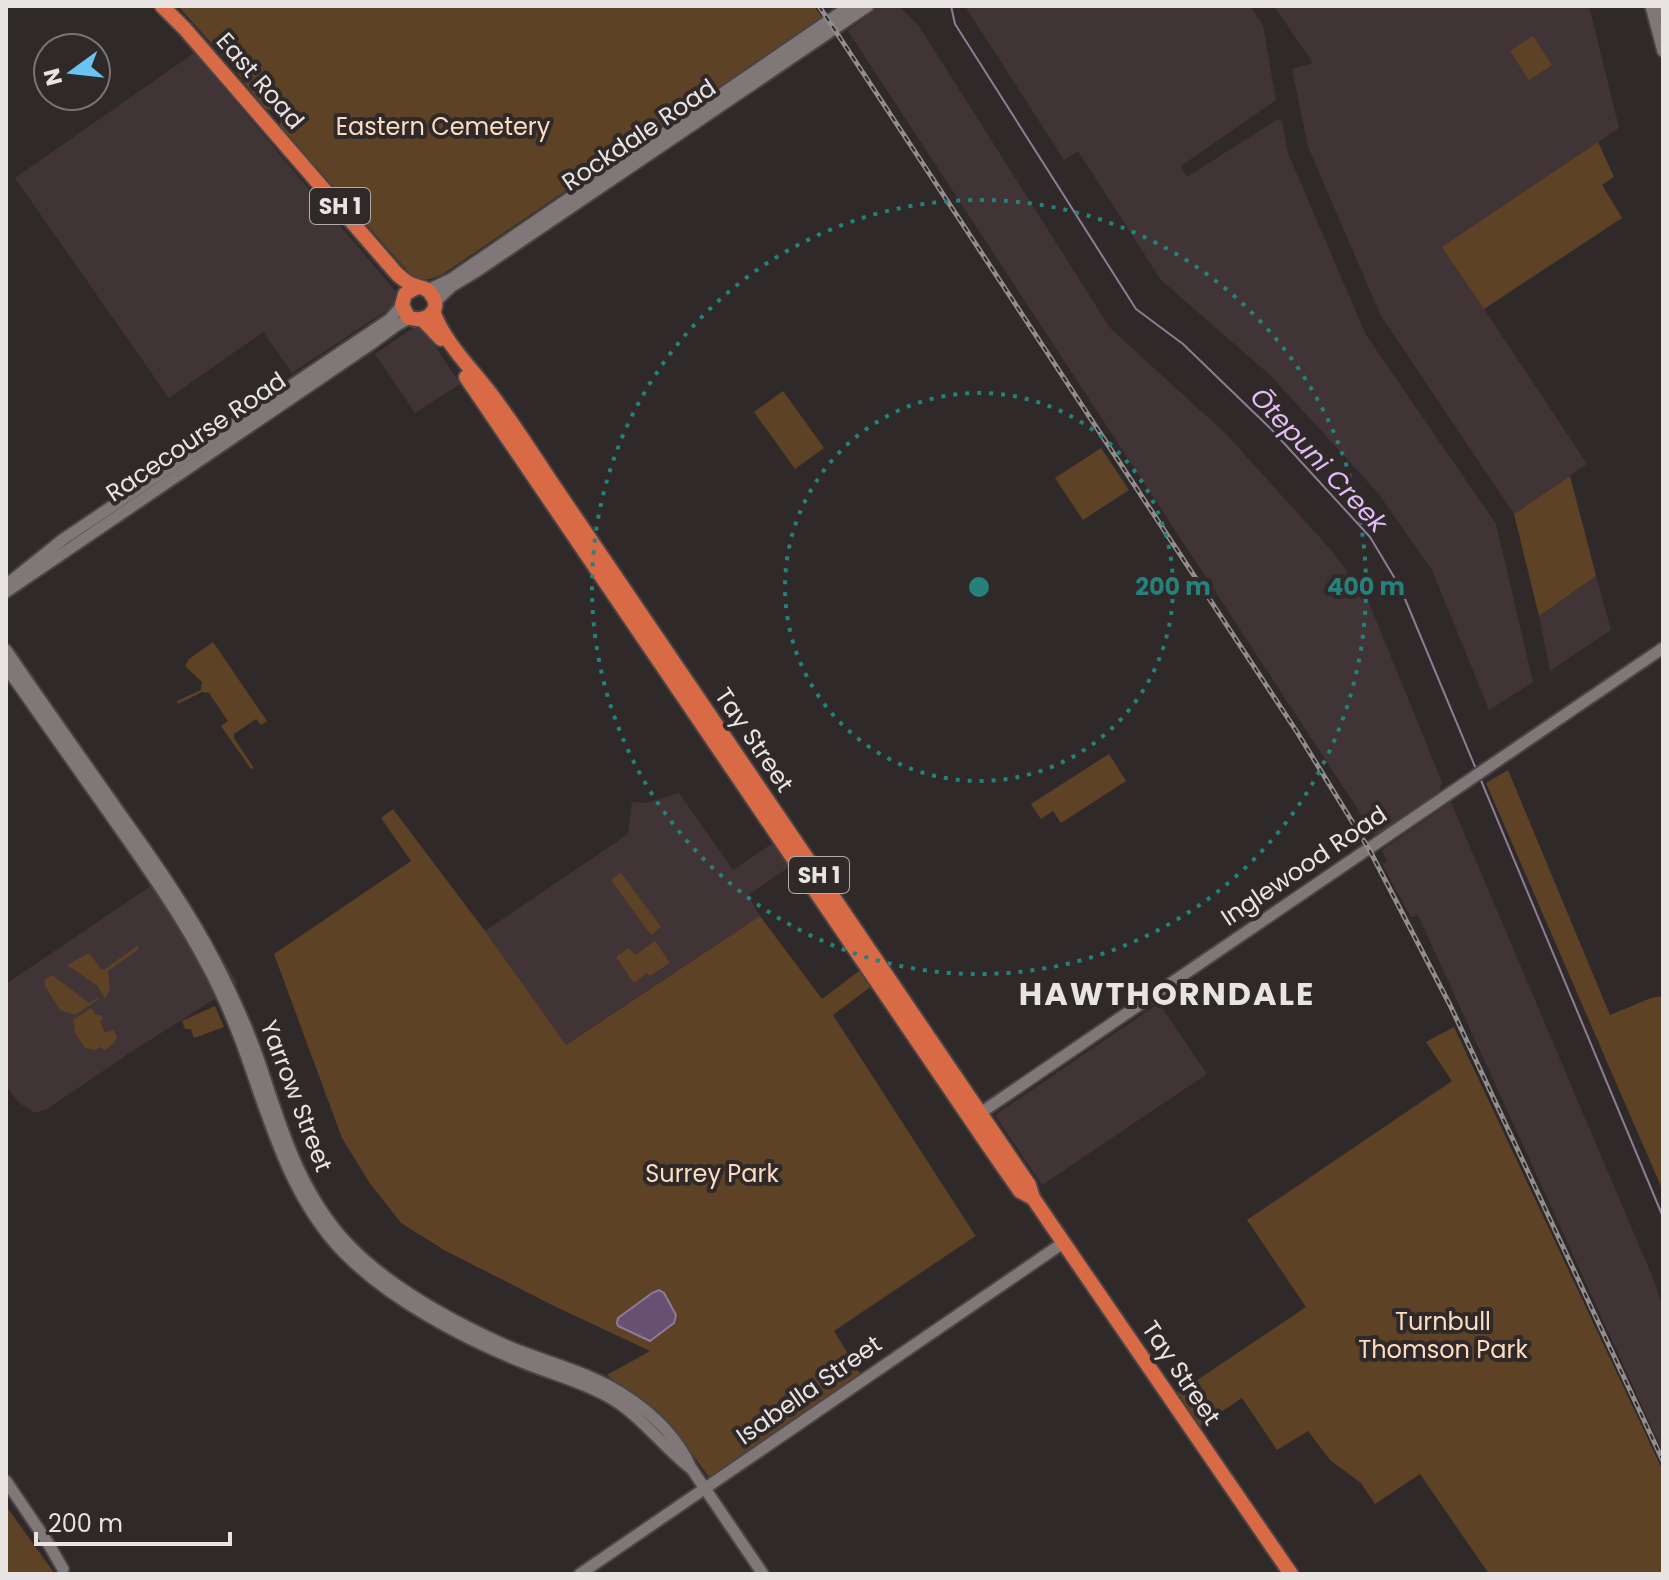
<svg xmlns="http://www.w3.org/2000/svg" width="1669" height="1580" font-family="Poppins,sans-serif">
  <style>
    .built { fill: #413436 }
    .green { fill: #5d4226 }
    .water { fill: #675071; stroke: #8e7c94; stroke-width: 2 }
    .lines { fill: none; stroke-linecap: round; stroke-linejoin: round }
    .stream { stroke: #8e7c94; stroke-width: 2 }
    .secondary-casing { stroke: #4a4445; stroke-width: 15 }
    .highway-casing { stroke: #4a4445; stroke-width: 18 }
    .secondary { stroke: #7f7778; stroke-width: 11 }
    .highway { stroke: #d96a46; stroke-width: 14 }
    .rail-casing { stroke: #938e8e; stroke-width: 5 }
    .rail { stroke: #30292a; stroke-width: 2; stroke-dasharray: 6; stroke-linecap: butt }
    .ring { fill: none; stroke: #25817a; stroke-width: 4; stroke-dasharray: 4 8 }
    .labels { text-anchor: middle; stroke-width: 8; stroke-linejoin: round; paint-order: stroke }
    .shield { fill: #30292a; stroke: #b1acac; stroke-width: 2 }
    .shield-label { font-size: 22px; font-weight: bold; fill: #e8e4e4 }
    .street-label { font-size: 24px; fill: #e8e4e4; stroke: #30292a }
    .park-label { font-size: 24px; fill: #fdddbf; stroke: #30292a }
    .water-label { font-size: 26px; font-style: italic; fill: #e4bcf5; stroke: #30292a }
    .district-label { font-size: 32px; font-weight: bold; letter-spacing: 2px; fill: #e8e4e4; stroke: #30292a }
    .centre { fill: #25817a; stroke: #30292a; stroke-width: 4 }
    .ring-label { font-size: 24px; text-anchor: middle; font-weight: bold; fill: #25817a; stroke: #30292a; stroke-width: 8; stroke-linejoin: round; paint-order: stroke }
  </style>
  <rect width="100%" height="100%" fill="#30292a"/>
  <g class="built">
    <path d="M 879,6 L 899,6 L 919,26 L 1110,328 L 1225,433 L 1332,551 L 1367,598 L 1442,782 L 1439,793 L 1376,837 L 848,31 Z"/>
    <path d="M 965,6 L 1250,6 L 1263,25 L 1276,100 L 1181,166 L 1187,177 L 1278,119 L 1282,121 L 1288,153 L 1366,335 L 1496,524 L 1533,682 L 1489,710 L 1432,570 L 1378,493 L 1272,377 L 1161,280 L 1078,151 L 1064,160 Z"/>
    <path d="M 1274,6 L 1589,6 L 1619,128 L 1443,247 L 1587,464 L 1514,514 L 1381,316 L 1308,147 L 1292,69 L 1313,63 Z"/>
    <path d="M 194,53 L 397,293 L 398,303 L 292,373 L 263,332 L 169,398 L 15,178 Z"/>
    <path d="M 416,326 L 424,329 L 460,384 L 415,413 L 375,354 Z"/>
    <path d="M 1596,576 L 1611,630 L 1550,671 L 1539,616 Z"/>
    <path d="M 679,793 L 733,870 L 773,843 L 789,867 L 748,895 L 760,916 L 566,1045 L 485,931 L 628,834 L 632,802 L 646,803 Z"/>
    <path d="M 1451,802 L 1655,1283 L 1663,1308 L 1663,1452 L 1418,915 L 1411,917 L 1382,864 L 1387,861 L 1382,850 Z"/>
    <path d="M 170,873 L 238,984 L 128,1054 L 47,1109 L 35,1113 L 18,1102 L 6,1085 L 6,984 Z"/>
    <path d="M 1159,1003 L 1207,1074 L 1042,1185 L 995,1115 Z"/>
  </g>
  <g class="green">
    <path d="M 178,6 L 814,6 L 822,17 L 443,274 C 429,280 423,283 410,274 L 279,125 L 281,123 C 278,117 274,113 268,109 L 266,110 L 230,64 Z"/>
    <path d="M 1533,36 L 1552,65 L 1529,80 L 1510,51 Z"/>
    <path d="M 1598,142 L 1614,177 L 1602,185 L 1622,218 L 1484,309 L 1442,247 Z"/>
    <path d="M 783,391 L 824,448 L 795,469 L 754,412 Z"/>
    <path d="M 1101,448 L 1129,490 L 1083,520 L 1055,478 Z"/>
    <path d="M 1570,476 L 1596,576 L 1539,616 L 1514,514 Z"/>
    <path d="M 213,642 L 267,721 L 261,725 L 256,719 L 234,734 L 234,738 L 254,768 L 251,769 L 221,726 L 228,721 L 209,693 L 202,692 L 178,704 L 177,701 L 201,690 L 202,682 L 185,666 L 189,659 Z"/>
    <path d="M 1109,754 L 1126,781 L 1061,823 L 1053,811 L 1041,819 L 1031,804 Z"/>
    <path d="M 1508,770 L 1610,1015 L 1651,998 L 1663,996 L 1663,1191 L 1486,783 Z"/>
    <path d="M 393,809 L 485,931 L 566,1045 L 760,916 L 822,999 L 863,968 L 873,985 L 833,1015 L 975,1235 L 977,1235 L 834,1331 L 861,1375 L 711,1480 L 688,1448 L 655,1411 L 607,1375 L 650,1351 L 552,1305 L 444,1250 L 401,1223 L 369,1182 L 342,1138 L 274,954 L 411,861 L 381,818 Z"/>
    <path d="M 621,873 L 661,927 L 651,935 L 611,880 Z"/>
    <path d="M 655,941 L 670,963 L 650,976 L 647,973 L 634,983 L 616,957 L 629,948 L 635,955 Z"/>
    <path d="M 137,946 L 139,949 L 108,971 L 110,989 L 105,999 L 98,986 L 67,965 L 89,953 L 101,969 L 105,969 Z"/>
    <path d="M 52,975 L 89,1003 L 97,998 L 99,999 L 75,1015 L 60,1010 L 45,986 L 45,979 Z"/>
    <path d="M 215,1006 L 224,1027 L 194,1038 L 191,1029 L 185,1029 L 182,1021 Z"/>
    <path d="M 91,1008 L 96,1015 L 101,1015 L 103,1018 L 100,1021 L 105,1033 L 113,1030 L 117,1037 L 114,1043 L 105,1050 L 100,1047 L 95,1050 L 85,1048 L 74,1031 L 75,1028 L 73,1020 Z"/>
    <path d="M 1454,1027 L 1663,1471 L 1663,1571 L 1659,1574 L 1489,1574 L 1420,1474 L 1375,1504 L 1361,1483 L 1330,1460 L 1308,1431 L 1277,1450 L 1242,1398 L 1200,1426 L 1178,1393 L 1306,1307 L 1247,1220 L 1452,1081 L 1426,1042 Z"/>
    <path d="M 6,1506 L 55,1574 L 6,1574 Z"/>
  </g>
  <path class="water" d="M 659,1290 L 664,1293 L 676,1315 L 674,1323 L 650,1341 L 618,1326 L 617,1323 L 618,1318 L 652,1293 Z"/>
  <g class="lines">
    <g class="stream">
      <path d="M 951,6 L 955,24 L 1136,309 L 1183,344 L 1271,429 L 1370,537 L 1400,587 L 1476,769"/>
      <path d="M 1480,778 L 1663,1217"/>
    </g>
    <g class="secondary-casing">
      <g id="secondary">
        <path d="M 1651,6 L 1663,51"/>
        <path d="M 1661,6 L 1663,15"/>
        <path d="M 428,290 L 451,279 L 850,6"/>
        <path d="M 435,302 L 452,286 L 477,271 L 868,6"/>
        <path d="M 6,585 L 62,540 L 390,319 L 402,305"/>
        <path d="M 6,592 L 371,344 L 397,325 L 410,318"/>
        <path d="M 6,650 C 45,707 85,763 124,819 C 157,865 189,911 215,961 C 232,994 247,1027 259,1061 C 281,1127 299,1192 348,1244 C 389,1287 452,1321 505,1345 C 533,1357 562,1365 590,1377 C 631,1394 673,1427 691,1468 L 763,1574"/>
        <path d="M 6,667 C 41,717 76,766 111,816 C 146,866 181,915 209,969 C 227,1003 241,1039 253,1075 C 275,1138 295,1202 343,1252 C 389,1299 462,1338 522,1362 C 551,1374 580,1381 607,1396 C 640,1414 660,1444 689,1467"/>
        <path d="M 976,1116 L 1663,648"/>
        <path d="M 6,1481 L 48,1543 L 63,1569"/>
        <path d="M 580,1574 L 1063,1243"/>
      </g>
    </g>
    <g class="highway-casing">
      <g id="highway">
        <path d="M 162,6 L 185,29 L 397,274 C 402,278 407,283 413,285 C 420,288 427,287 431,294 C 444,310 425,325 408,317 L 402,305 L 405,294 L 417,287"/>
        <path d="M 433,311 C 444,342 471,368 490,393 C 515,425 536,460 558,492 L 1029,1185 L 1033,1198 L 1048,1220 L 1291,1574"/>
        <path d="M 423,320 L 441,339"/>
        <path d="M 466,377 L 988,1145 L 1020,1191 L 1033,1198"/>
      </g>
    </g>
    <use href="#secondary" class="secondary"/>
    <use href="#highway" class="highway"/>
    <g class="rail-casing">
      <path id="rail" d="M 819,6 L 1297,732 L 1369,849 L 1450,1005 L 1663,1461"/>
    </g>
    <use href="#rail" class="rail"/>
  </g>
  <g class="ring">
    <circle cx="979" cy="587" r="194"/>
    <circle cx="979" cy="587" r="387"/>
  </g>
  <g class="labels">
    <g class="shield">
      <rect x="310" y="188" width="60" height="36" rx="6"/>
      <rect x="789" y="857" width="60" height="36" rx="6"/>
    </g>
    <g class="shield-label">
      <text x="340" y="214">SH 1</text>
      <text x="819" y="883">SH 1</text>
    </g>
    <g class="street-label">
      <text transform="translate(260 81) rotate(49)" y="8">East Road</text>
      <text transform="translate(639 135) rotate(-34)" y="8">Rockdale Road</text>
      <text transform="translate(196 437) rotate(-34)" y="8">Racecourse Road</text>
      <text transform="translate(754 740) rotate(56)" y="8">Tay Street</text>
      <text transform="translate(1304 866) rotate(-34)" y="8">Inglewood Road</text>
      <text transform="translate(296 1096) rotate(69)" y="8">Yarrow Street</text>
      <text transform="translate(1181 1373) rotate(56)" y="8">Tay Street</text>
      <text transform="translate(809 1390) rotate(-35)" y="8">Isabella Street</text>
    </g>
    <g class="park-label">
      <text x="443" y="135">Eastern Cemetery</text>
      <text x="712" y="1182">Surrey Park</text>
      <text x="1443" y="1330">Turnbull<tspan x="1443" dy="28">Thomson Park</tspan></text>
    </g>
    <g class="water-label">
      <text transform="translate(1319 460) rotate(47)" y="9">Ōtepuni Creek</text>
    </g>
    <g class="district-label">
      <text x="1167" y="1005">HAWTHORNDALE</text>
    </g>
  </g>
  <circle cx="979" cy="587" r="12" class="centre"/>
  <g class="ring-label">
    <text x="1173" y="595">200 m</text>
    <text x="1366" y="595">400 m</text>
  </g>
  <rect width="1669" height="1580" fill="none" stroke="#e8e4e4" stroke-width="16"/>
  <g transform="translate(72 72) rotate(255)"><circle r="38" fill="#30292a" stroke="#7a7474" stroke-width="2"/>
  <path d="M0-6L14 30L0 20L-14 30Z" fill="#6ac3f1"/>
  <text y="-12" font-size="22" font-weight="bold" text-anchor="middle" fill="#e8e4e4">N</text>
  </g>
  <path d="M36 1532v12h194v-12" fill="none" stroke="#e8e4e4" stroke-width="4"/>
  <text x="48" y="1532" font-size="24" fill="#e8e4e4" stroke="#30292a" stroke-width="6" paint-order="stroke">200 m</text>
</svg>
